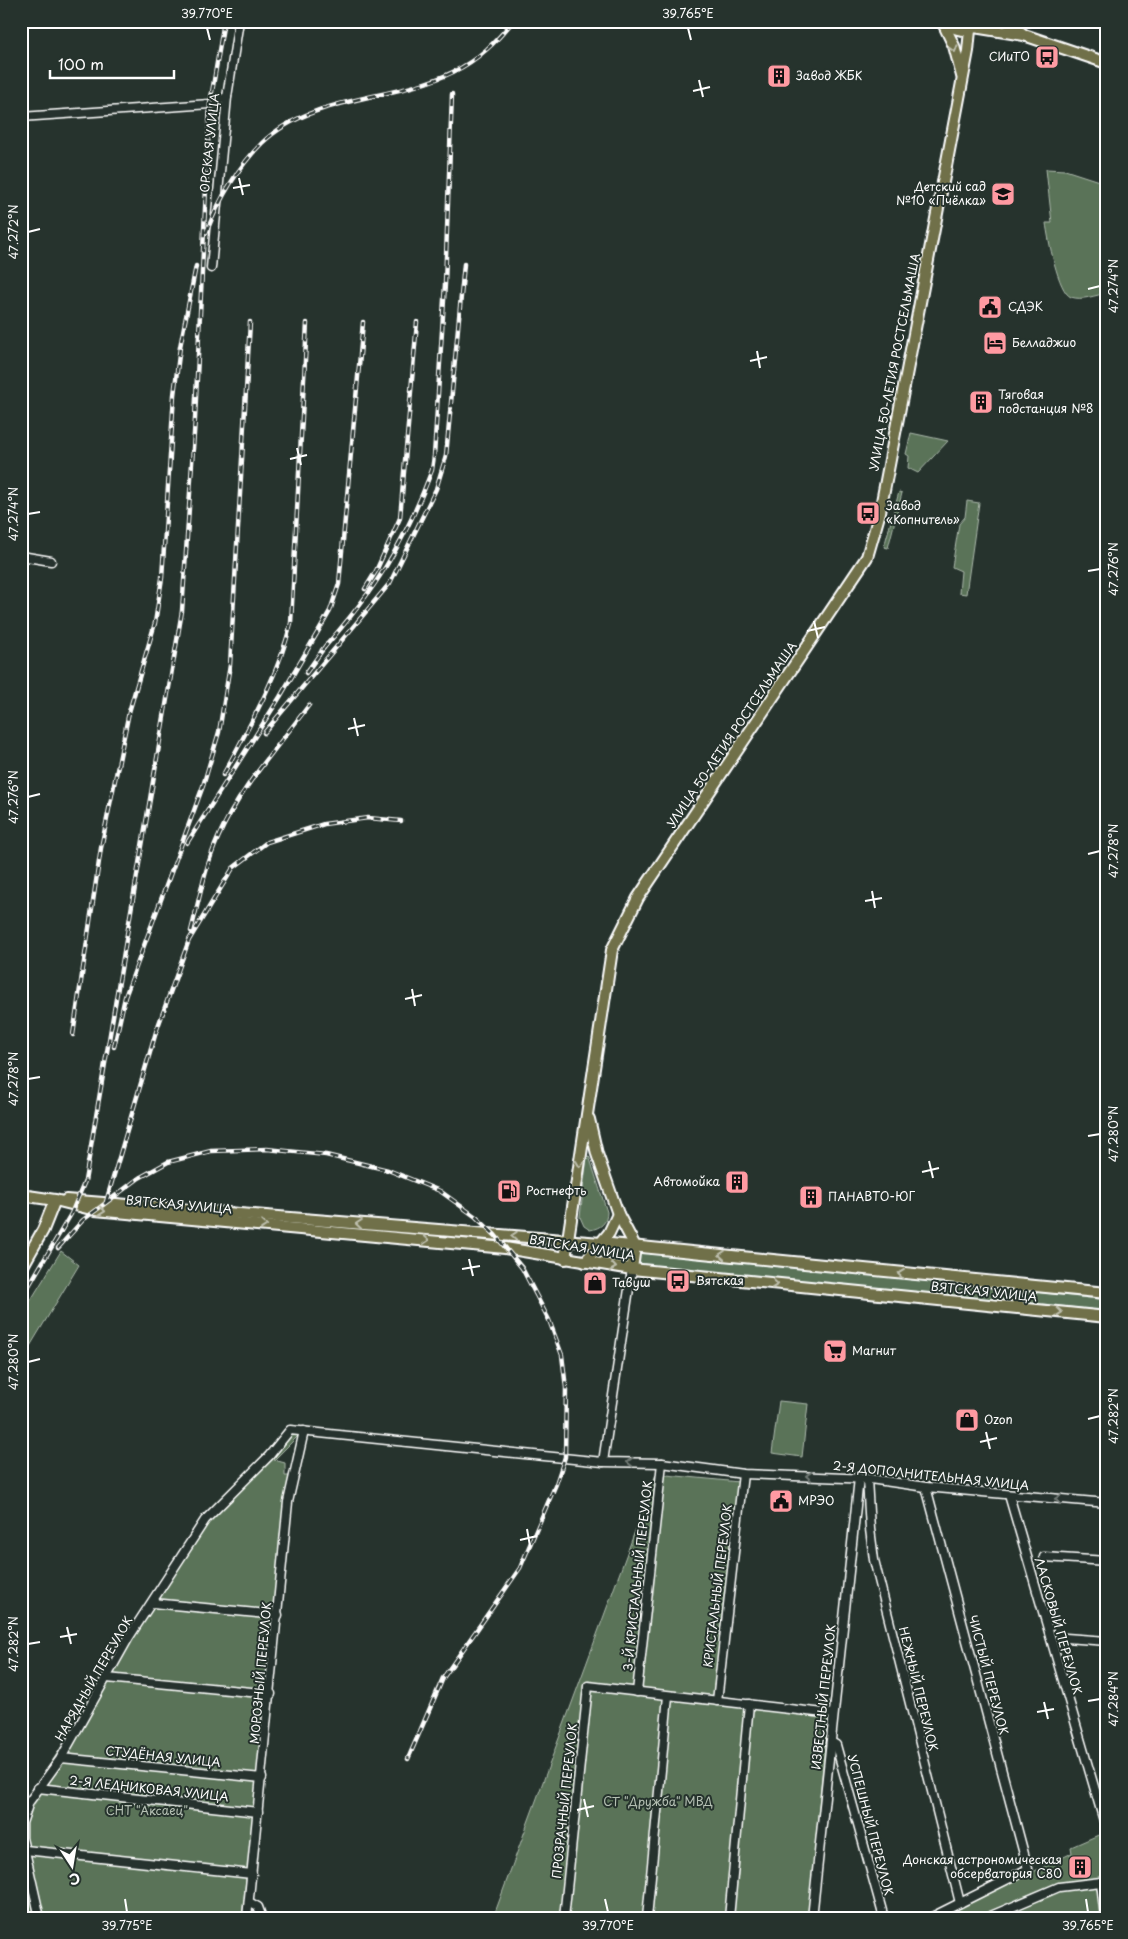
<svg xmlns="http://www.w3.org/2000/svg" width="1128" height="1939" font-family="'Playpen Sans',sans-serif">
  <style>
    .green { fill: #5a7359; stroke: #acb9ac }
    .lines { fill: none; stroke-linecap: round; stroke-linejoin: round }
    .minor-casing { stroke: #fff; stroke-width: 11 }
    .major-casing { stroke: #fff; stroke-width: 14 }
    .minor { stroke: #26332d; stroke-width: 8 }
    .major { stroke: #6f704a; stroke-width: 10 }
    .rail-casing { stroke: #fff; stroke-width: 4.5 }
    .rail { stroke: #26332d; stroke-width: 2.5; stroke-dasharray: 8; stroke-linecap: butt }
    .oneway { stroke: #bebfae }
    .oneway2 { stroke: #727a76 }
    .ticks { fill: none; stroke: #fff; stroke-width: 2 }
    .labels { text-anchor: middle; stroke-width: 4; stroke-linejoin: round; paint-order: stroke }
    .poi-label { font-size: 12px; fill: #fff; stroke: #26332d; text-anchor: start }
    .street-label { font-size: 12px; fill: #fff; stroke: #26332d }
    .park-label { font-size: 12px; fill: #b5c0b4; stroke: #26332d }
    .neatline { fill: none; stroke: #fff; stroke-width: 2 }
    .ticks-label { font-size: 12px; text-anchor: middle; fill: #fff }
  </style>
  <rect width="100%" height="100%" fill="#26332d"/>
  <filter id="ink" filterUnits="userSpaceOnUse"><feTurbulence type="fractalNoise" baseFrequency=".02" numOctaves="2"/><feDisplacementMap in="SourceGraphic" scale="10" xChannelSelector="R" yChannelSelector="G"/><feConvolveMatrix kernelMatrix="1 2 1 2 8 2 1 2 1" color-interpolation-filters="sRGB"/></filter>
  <g filter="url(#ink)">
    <g class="green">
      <path d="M 1046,169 L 1065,170 L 1105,183 L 1107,177 L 1107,293 C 1096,295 1082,301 1071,297 C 1058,292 1048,238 1046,223 L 1052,223 Z"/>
      <path d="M 911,433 L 948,441 L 918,473 L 908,468 L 909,456 L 906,454 Z"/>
      <path d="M 899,492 L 902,493 L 888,548 L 884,547 Z"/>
      <path d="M 967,501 L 979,503 L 966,594 L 959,593 L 961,571 L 952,567 L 959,524 L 965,517 Z"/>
      <path d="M 589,1156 L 607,1212 C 607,1223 601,1228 590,1230 L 584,1226 L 580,1217 L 587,1157 Z"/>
      <path d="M 61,1251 L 79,1265 L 21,1361 L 21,1316 Z"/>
      <path d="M 644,1253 L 1014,1290 L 1013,1301 L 645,1266 L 638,1264 L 639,1254 Z"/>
      <path d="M 1025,1291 L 1107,1300 L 1107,1311 L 1024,1302 Z"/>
      <path d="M 779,1401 L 808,1404 L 802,1457 L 772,1453 Z"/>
      <path d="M 291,1432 L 300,1434 L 274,1460 L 285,1463 L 285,1476 L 291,1476 L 242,1915 L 252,1918 L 21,1918 L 21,1815 L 25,1803 L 106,1678 L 186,1544 Z"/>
      <path d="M 656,1474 L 739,1482 L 715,1701 L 828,1714 L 808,1918 L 493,1918 Z"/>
      <path d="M 1103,1833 C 1109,1846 1110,1867 1101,1878 L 1103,1918 L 938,1918 L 1072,1853 L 1071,1847 Z"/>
    </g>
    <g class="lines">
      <g class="minor-casing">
        <g id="minor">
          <path d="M 21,117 L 210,104 L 227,97"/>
          <path d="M 211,268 L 227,97 L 239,21"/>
          <path d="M 21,556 L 51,561"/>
          <path d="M 603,1462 L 632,1269"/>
          <path d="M 867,1479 L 870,1529 L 874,1560 L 960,1903"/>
          <path d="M 926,1487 L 1028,1869 L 930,1918"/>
          <path d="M 1009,1495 L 1104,1821"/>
          <path d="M 1044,1557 L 1107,1561"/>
          <path d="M 153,1603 L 278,1615"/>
          <path d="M 1066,1638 L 1107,1641"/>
          <path d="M 107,1678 L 271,1694"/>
          <path d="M 637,1692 L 662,1463"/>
          <path d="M 717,1701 L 743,1474"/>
          <path d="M 831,1742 L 836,1745 L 884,1918"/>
          <path d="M 61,1758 L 262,1778"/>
          <path d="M 38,1788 L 258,1812"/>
          <path d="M 25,1850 L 252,1874"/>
          <path d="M 249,1902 L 258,1907 L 262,1918"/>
          <path d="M 40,1918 L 22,1838 L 22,1823 L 29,1802 L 61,1758 L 129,1637 L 205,1520 L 269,1456 L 290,1430 L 603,1462 L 662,1463 L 743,1474 L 870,1479 L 926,1487 L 1107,1503"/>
          <path d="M 247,1918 L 288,1502 L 304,1431"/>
          <path d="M 564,1918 L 588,1686 L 833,1714"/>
          <path d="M 647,1918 L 668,1696"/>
          <path d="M 729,1918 L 749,1704"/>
          <path d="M 812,1918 L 859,1478"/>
          <path d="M 986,1918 L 1059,1887 L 1101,1882"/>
          <path d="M 1105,1918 L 1101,1882 L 1107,1879"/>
        </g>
      </g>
      <g class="major-casing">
        <g id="major">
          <path d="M 941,21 C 950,27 965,34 974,27"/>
          <path d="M 1006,21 L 1023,34"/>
          <path d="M 943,23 L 954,46 L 962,76"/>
          <path d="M 974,27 L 1024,35 L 1107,63"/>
          <path d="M 589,1119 L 597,1154 L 618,1214 L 635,1246 L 632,1269"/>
          <path d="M 21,1195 L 55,1200 L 95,1210 L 505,1248 L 632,1269 L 1107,1317"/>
          <path d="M 66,1200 L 601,1243 L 1107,1293"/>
          <path d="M 565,1259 L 612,950 L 638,898 L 867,557 L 880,512 L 968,51 L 970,30"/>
          <path d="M 585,1262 L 609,1233 L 618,1214"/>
          <path d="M 21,1269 L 43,1230 L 55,1200"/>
          <path d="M 1020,1308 L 1015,1295 L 1021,1285"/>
        </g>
      </g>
      <use href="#minor" class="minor"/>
      <use href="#major" class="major"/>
      <g class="rail-casing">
        <g id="rail">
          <path d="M 21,33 L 23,21"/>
          <path d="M 206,233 C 219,200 237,168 262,143 C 311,95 394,101 453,72 C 478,60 496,42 513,21"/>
          <path d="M 365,589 L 376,571 L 400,518 L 417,322"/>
          <path d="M 322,650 C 375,591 404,544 432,470 L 434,456 L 445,284 L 452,94"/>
          <path d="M 306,673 L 326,645"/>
          <path d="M 264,733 L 390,583 L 436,489 L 446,456 L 464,264"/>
          <path d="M 223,775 C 250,725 277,679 291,623 L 307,323"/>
          <path d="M 187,843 L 280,697 L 330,611 L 339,584 L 363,322"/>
          <path d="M 191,931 C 199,900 205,867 218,838 C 239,789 277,748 309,705"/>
          <path d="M 73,1035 L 101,848 L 129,712 L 155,623 L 162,578 L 174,395 L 180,347 L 196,266"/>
          <path d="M 114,1047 L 125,997 L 203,786 L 219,732 L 230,665 L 250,322"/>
          <path d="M 106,1202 L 156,1032 L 189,940 L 233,868 L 267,842 L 324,824 L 368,818 L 401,821"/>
          <path d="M 58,1248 L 83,1220 L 139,1178 L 168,1162 L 211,1151 L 267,1149 L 326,1155 L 388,1170 L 440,1191 L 476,1217 L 495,1235 L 522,1268 L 549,1320 L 562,1355 L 566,1388 L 565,1457 L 556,1484 L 520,1568 L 443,1678 L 408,1759"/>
          <path d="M 21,1299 L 71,1214 L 85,1181 L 182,611 L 195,419 L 210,104 L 224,21"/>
        </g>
      </g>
      <use href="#rail" class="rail"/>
    </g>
    <defs><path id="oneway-chevron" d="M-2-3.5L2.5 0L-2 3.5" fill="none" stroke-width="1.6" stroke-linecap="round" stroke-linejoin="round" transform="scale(1.25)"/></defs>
    <g class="oneway">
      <use href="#oneway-chevron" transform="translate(954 49) rotate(73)"/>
      <use href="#oneway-chevron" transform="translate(580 1164) rotate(98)"/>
      <use href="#oneway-chevron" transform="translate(102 1211) rotate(6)"/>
      <use href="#oneway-chevron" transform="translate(359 1224) rotate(-175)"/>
      <use href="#oneway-chevron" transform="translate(264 1225) rotate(5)"/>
      <use href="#oneway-chevron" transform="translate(514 1236) rotate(-176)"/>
      <use href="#oneway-chevron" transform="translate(426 1240) rotate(5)"/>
      <use href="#oneway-chevron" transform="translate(722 1255) rotate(-175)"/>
      <use href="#oneway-chevron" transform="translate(613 1267) rotate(9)"/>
      <use href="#oneway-chevron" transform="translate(901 1274) rotate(-174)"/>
      <use href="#oneway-chevron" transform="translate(775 1284) rotate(6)"/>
      <use href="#oneway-chevron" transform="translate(1059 1312) rotate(6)"/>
    </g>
    <g class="oneway2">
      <use href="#oneway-chevron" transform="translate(630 1462) rotate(-179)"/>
      <use href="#oneway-chevron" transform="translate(809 1476) rotate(-177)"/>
      <use href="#oneway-chevron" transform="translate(1058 1499) rotate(-175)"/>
    </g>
  </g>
  <path class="ticks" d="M 207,28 L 210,40M 688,28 L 691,40M 699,80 L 703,97M 693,91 L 710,87M 239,178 L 243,195M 233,188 L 250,185M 28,232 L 40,229M 1088,289 L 1100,286M 757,351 L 760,368M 750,361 L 767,357M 297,448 L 301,465M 290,459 L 307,455M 28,514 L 40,512M 1088,571 L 1100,569M 814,621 L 818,638M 807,631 L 825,627M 354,718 L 358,736M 348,729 L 365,725M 28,797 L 40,794M 1088,854 L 1100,851M 872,891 L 875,908M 865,901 L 882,898M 412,989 L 415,1006M 405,999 L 422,995M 28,1079 L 40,1077M 1088,1136 L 1100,1134M 929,1161 L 933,1178M 922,1172 L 939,1168M 469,1259 L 473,1276M 462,1269 L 480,1266M 28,1362 L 40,1359M 1088,1419 L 1100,1416M 986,1432 L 990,1449M 980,1442 L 997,1438M 527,1529 L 530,1546M 520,1540 L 537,1536M 67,1627 L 71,1644M 60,1637 L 77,1634M 28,1644 L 40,1642M 1088,1701 L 1100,1699M 1044,1702 L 1048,1719M 1037,1712 L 1054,1709M 584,1799 L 588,1817M 577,1810 L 594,1806M 125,1899 L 127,1912M 605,1899 L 608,1912M 1086,1899 L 1088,1912"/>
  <defs>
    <g id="bus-square" transform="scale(1.25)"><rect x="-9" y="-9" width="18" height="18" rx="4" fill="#ff9aa2" stroke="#26332d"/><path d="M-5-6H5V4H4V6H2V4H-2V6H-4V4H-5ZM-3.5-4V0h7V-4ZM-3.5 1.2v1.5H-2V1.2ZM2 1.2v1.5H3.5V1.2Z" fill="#111"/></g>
    <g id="building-square" transform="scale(1.25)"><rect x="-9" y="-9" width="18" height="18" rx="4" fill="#ff9aa2" stroke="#26332d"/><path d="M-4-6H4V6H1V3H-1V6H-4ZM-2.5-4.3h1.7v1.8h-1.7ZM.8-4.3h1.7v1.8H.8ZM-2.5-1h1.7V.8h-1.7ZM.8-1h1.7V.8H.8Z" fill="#111"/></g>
    <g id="school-square" transform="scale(1.25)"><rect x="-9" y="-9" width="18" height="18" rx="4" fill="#ff9aa2" stroke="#26332d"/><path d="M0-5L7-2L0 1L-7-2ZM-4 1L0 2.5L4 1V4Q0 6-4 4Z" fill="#111"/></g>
    <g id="civic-square" transform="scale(1.25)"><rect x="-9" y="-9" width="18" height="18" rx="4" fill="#ff9aa2" stroke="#26332d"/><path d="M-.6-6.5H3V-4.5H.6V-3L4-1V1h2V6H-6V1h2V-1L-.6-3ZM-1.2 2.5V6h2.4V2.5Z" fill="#111"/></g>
    <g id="hotel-square" transform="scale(1.25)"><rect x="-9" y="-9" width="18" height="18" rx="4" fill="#ff9aa2" stroke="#26332d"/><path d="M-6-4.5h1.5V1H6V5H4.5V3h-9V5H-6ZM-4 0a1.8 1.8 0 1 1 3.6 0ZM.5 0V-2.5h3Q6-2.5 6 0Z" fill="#111"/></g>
    <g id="fuel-square" transform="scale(1.25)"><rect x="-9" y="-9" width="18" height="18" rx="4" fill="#ff9aa2" stroke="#26332d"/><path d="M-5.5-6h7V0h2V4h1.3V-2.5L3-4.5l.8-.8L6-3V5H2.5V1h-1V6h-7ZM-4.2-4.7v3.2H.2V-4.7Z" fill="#111"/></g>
    <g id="shop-square" transform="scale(1.25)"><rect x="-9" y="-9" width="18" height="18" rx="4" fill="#ff9aa2" stroke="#26332d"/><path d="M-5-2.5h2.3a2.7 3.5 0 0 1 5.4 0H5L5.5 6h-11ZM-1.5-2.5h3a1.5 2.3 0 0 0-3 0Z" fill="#111"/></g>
    <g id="supermarket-square" transform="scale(1.25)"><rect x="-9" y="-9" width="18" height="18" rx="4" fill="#ff9aa2" stroke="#26332d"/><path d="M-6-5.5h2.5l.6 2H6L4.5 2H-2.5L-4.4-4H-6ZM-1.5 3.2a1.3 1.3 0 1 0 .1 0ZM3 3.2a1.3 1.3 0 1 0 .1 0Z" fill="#111"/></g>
  </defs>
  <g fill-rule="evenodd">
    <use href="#bus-square" x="1047" y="57"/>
    <use href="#building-square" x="779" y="76"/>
    <use href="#school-square" x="1003" y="194"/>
    <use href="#civic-square" x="990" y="307"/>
    <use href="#hotel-square" x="995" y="343"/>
    <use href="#building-square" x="981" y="402"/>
    <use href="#bus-square" x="868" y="513"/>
    <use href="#building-square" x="737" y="1182"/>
    <use href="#fuel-square" x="509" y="1191"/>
    <use href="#building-square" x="811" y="1197"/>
    <use href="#bus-square" x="678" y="1281"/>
    <use href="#shop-square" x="595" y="1283"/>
    <use href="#supermarket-square" x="835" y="1351"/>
    <use href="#shop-square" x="967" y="1420"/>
    <use href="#civic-square" x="781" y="1501"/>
    <use href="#building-square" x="1080" y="1867"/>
  </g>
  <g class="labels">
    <g class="poi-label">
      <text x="1030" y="61" text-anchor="end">СИиТО</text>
      <text x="796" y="80">Завод ЖБК</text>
      <text x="986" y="191" text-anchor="end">Детский сад<tspan x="986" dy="14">№10 «Пчёлка»</tspan></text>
      <text x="1008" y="311">СДЭК</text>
      <text x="1012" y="347">Белладжио</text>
      <text x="998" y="399">Тяговая<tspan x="998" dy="14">подстанция №8</tspan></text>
      <text x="886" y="510">Завод<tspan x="886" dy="14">«Копнитель»</tspan></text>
      <text x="720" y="1186" text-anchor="end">Автомойка</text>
      <text x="526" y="1195">Ростнефть</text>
      <text x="828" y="1201">ПАНАВТО-ЮГ</text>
      <text x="696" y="1285">Вятская</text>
      <text x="612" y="1287">Тавуш</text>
      <text x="852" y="1355">Магнит</text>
      <text x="984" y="1424">Ozon</text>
      <text x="798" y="1505">МРЭО</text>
      <text x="1062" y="1864" text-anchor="end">Донская астрономическая<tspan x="1062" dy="14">обсерватория C80</tspan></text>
    </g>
    <g class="street-label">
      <text transform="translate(210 143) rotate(-84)" y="4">ОРСКАЯ УЛИЦА</text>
      <text transform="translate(895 362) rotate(-79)" y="4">УЛИЦА 50-ЛЕТИЯ РОСТСЕЛЬМАША</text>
      <text transform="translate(732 735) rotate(-56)" y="4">УЛИЦА 50-ЛЕТИЯ РОСТСЕЛЬМАША</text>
      <text transform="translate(179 1205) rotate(5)" y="4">ВЯТСКАЯ УЛИЦА</text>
      <text transform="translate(582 1248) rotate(9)" y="4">ВЯТСКАЯ УЛИЦА</text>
      <text transform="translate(984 1292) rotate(6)" y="4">ВЯТСКАЯ УЛИЦА</text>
      <text transform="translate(931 1476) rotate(6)" y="4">2-Я ДОПОЛНИТЕЛЬНАЯ УЛИЦА</text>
      <text transform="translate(638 1576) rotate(-84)" y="4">3-Й КРИСТАЛЬНЫЙ ПЕРЕУЛОК</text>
      <text transform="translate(718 1586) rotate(-83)" y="4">КРИСТАЛЬНЫЙ ПЕРЕУЛОК</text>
      <text transform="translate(1058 1626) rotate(74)" y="4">ЛАСКОВЫЙ ПЕРЕУЛОК</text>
      <text transform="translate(261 1673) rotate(-85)" y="4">МОРОЗНЫЙ ПЕРЕУЛОК</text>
      <text transform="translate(988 1675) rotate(75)" y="4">ЧИСТЫЙ ПЕРЕУЛОК</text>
      <text transform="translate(94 1679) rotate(-60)" y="4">НАРЯДНЫЙ ПЕРЕУЛОК</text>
      <text transform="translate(918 1689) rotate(76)" y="4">НЕЖНЫЙ ПЕРЕУЛОК</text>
      <text transform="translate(824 1697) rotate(-84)" y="4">ИЗВЕСТНЫЙ ПЕРЕУЛОК</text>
      <text transform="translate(163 1757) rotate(6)" y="4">СТУДЁНАЯ УЛИЦА</text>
      <text transform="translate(149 1789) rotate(6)" y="4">2-Я ЛЕДНИКОВАЯ УЛИЦА</text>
      <text transform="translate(565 1801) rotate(-84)" y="4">ПРОЗРАЧНЫЙ ПЕРЕУЛОК</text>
      <text transform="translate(870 1825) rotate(75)" y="4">УСПЕШНЫЙ ПЕРЕУЛОК</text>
    </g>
    <g class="park-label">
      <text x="658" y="1806">СТ "Дружба" МВД</text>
      <text x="147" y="1815">СНТ "Аксаец"</text>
    </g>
  </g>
  <rect width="1128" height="1939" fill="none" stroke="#26332d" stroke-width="55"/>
  <g transform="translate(72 1866) rotate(168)" stroke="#26332d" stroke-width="4" paint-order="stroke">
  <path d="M0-4L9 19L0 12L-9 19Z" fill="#ffffff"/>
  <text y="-8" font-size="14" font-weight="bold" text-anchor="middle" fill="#ffffff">С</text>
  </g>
  <path d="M50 70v8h124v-8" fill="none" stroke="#ffffff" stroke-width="2.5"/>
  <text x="58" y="70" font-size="15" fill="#ffffff" stroke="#26332d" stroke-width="4" paint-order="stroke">100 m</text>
  <rect x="28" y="28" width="1072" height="1884" class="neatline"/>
  <g class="ticks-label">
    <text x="207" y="18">39.770°E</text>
    <text x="688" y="18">39.765°E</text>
    <text transform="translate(14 232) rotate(-90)" y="4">47.272°N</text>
    <text transform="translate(1114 286) rotate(-90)" y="4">47.274°N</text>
    <text transform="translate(14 514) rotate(-90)" y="4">47.274°N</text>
    <text transform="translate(1114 569) rotate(-90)" y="4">47.276°N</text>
    <text transform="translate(14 797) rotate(-90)" y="4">47.276°N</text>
    <text transform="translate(1114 851) rotate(-90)" y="4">47.278°N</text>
    <text transform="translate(14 1079) rotate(-90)" y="4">47.278°N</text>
    <text transform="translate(1114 1134) rotate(-90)" y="4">47.280°N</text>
    <text transform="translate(14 1362) rotate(-90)" y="4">47.280°N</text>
    <text transform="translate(1114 1416) rotate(-90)" y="4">47.282°N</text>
    <text transform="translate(14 1644) rotate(-90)" y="4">47.282°N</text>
    <text transform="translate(1114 1699) rotate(-90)" y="4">47.284°N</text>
    <text x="127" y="1930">39.775°E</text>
    <text x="608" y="1930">39.770°E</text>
    <text x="1088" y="1930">39.765°E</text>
  </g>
</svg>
